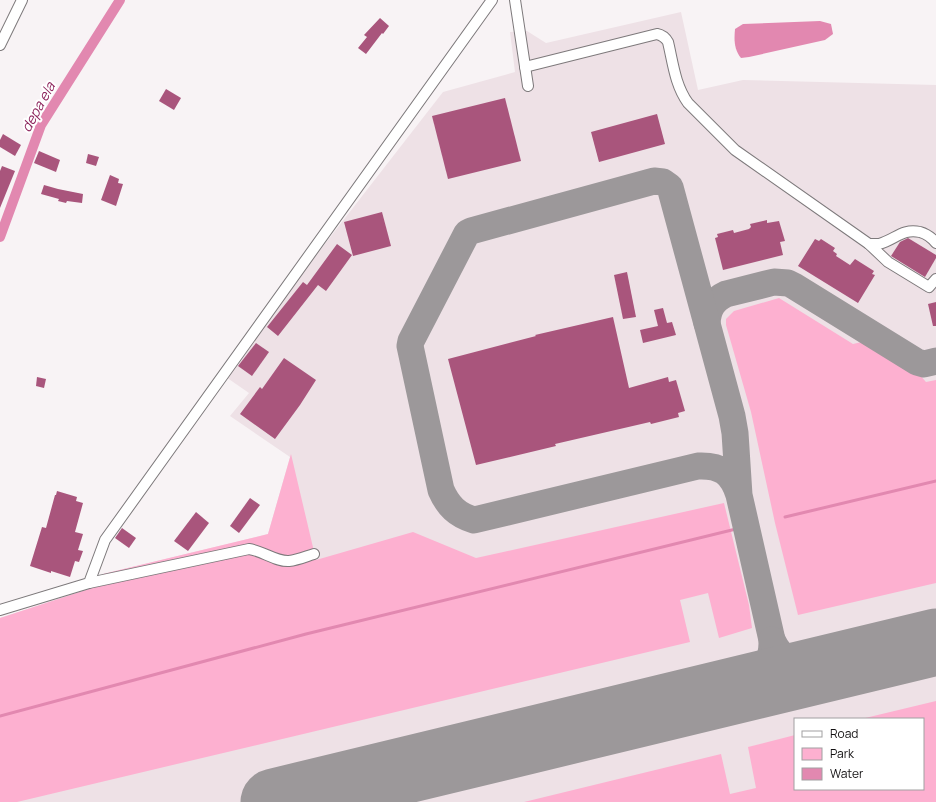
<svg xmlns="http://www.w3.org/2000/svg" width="936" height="802" font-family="Manrope,sans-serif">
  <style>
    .built { fill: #eee1e6; fill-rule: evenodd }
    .green { fill: #fdb0d0 }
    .water { fill: #e288b0 }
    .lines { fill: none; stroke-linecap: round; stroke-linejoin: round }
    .stream { stroke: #e288b0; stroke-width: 3 }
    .canal { stroke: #e288b0; stroke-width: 10 }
    .taxiway { stroke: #9c989a; stroke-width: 27 }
    .runway { stroke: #9c989a; stroke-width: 67 }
    .building { fill: #a9557c }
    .minor-casing { stroke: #7d797b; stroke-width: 12 }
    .minor { stroke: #fff; stroke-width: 10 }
    .labels { text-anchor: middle; stroke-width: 4; stroke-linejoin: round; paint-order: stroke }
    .water-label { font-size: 14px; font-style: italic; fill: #8d255c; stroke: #fff }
  </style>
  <rect width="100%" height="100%" fill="#f8f3f5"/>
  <path class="built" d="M 681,12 L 698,90 L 743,80 L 936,85 L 936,802 L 0,802 L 0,618 L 98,586 L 103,574 L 268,534 L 290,457 L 230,416 L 249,393 L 223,375 L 443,92 L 515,72 L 510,32 L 527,31 L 546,43 ZM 795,719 L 923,719 L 923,789 L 795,789 Z"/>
  <g class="green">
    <path d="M 779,298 L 853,344 L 866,341 L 919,374 L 926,382 L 936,380 L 936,583 L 798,615 L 775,523 L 751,412 L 726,325 L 726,319 L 734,311 Z"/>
    <path d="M 291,454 L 316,560 L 413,532 L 476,558 L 724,503 L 749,605 L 752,628 L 719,638 L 708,593 L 680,600 L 690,642 L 17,802 L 0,802 L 0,618 L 98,586 L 103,574 L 268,534 Z"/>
    <path d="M 936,701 L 936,802 L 524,802 L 721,754 L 730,794 L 756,788 L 748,747 L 795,735 L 795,789 L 923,789 L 923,719 L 861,719 Z"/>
  </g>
  <path class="water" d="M 820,21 L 831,24 L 833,34 L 825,40 L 749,57 L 741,58 C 734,49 734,40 735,29 L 743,24 Z"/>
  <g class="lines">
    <g class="stream">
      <path d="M 785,517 L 936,481"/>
      <path d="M 0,716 L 306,634 L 736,529"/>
    </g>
    <path class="canal" d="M 0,237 L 41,125 L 120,0"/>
    <g class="taxiway">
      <path d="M 707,323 C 708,309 713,300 726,294 L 774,282 L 788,283 L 794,286 L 917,362 L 924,364 L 936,361"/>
      <path d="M 739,495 C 732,473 721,465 698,466 L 474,520 C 457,515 448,506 441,490 L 410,346 L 411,341 L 467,233 L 471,231 L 654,181 L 663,182 L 670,187 L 732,416 L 735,433 L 739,495 L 772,640 C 773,665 760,679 739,690"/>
      <path d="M 772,640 C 783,663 800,671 826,669"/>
    </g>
    <path class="runway" d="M 274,802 L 936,642"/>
  </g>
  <g class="building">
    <path d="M 380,18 L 389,26 L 383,34 L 382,33 L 366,54 L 358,48 L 367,37 L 364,35 Z"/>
    <path d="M 166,89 L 181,98 L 174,110 L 159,101 Z"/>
    <path d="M 505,98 L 521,161 L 448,179 L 432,116 Z"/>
    <path d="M 657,114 L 665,144 L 599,162 L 591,132 Z"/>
    <path d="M 3,134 L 21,145 L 15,156 L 0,147 L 0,140 Z"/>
    <path d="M 39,151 L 60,160 L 56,172 L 34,163 Z"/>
    <path d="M 88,154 L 99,157 L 96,166 L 86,163 Z"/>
    <path d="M 2,166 L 15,171 L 0,208 L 0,171 Z"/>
    <path d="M 110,175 L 119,179 L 118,183 L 123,184 L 116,206 L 101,200 Z"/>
    <path d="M 44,185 L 58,189 L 83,194 L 82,203 L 67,201 L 66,203 L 58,201 L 59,199 L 41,194 Z"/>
    <path d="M 382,212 L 391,246 L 353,256 L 344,222 Z"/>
    <path d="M 767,220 L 767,223 L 779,221 L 785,241 L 780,242 L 783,255 L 723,270 L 715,238 L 718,237 L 717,234 L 733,230 L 734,233 L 749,229 L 751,227 L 750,224 Z"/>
    <path d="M 908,238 L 936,255 L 936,258 L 925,277 L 891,256 L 900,242 Z"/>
    <path d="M 815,239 L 819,241 L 821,239 L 835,248 L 833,251 L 837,254 L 836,256 L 850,265 L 855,259 L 874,271 L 872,274 L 875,275 L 858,303 L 798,266 Z"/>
    <path d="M 337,244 L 352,255 L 326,291 L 318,285 L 278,336 L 267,327 L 303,282 L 307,285 Z"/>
    <path d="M 627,272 L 636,317 L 623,319 L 614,275 Z"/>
    <path d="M 936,302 L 936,326 L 933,326 L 928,304 Z"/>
    <path d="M 663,308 L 667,323 L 672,322 L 676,335 L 643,343 L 640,330 L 658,326 L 654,310 Z"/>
    <path d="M 613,317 L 629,388 L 668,377 L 669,382 L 676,380 L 685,411 L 678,413 L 679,417 L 651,424 L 650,422 L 555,444 L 556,446 L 476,465 L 448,359 L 536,336 L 535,335 Z"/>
    <path d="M 256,343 L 269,352 L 252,376 L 238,366 Z"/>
    <path d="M 284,358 L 316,380 L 300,405 L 275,439 L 240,414 L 260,387 L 262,389 Z"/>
    <path d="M 37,377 L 46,379 L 44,388 L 36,386 Z"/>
    <path d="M 57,491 L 77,497 L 76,501 L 83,503 L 75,532 L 83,534 L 78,550 L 83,551 L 79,562 L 75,561 L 70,577 L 51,571 L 51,573 L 30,566 L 42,527 L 46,528 L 55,495 L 56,495 Z"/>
    <path d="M 250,498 L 260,505 L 239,533 L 230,526 Z"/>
    <path d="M 196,512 L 209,523 L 188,551 L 174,541 Z"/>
    <path d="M 122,528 L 136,538 L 129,548 L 115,538 Z"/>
  </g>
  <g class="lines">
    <g class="minor-casing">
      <g id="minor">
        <path d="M 515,0 L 528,86"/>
        <path d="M 0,45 L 22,0"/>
        <path d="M 525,67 L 657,34 C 662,35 665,37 668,42 C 673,63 675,85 688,103 L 735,150 L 869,244 L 888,262 L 929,287 L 936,279"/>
        <path d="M 869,244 C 872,244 876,244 879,244 C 895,240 902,228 920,232 C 927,234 932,238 936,243"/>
        <path d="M 89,583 L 249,549 C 263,551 276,562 289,561 C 298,560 307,556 314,554"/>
        <path d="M 0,610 L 89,583 L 105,540 L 492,0"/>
      </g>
    </g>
    <use href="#minor" class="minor"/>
  </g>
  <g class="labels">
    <g class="water-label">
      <text transform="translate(38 107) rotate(-61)" y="5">depa ela</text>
    </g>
  </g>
  <rect x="794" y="718" width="130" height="72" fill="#ffffff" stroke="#a1a0a1"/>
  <rect x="802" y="731" width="20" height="6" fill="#ffffff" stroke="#a1a0a1"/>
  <text x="830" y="738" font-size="12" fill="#141213">Road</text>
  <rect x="802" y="748" width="20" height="12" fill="#fdb0d0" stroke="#a1a0a1"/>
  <text x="830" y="758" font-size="12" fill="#141213">Park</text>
  <rect x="802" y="768" width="20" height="12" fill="#e288b0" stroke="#a1a0a1"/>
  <text x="830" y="778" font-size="12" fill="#141213">Water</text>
</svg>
